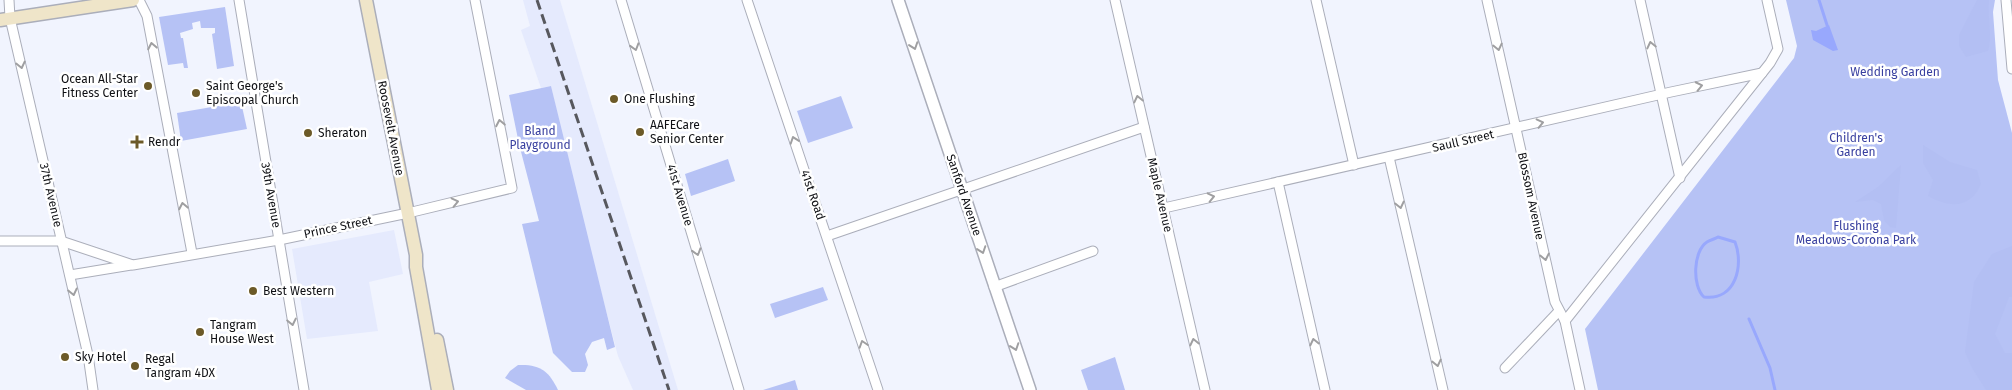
<svg xmlns="http://www.w3.org/2000/svg" width="2012" height="390" font-family="'Fira Sans',sans-serif">
  <style>
    .built { fill: #e5eafd }
    .green { fill: #b6c2f5 }
    .forest { fill: #b3bff3 }
    .water { fill: #98a8fd }
    .lines { fill: none; stroke-linecap: round; stroke-linejoin: round }
    .stream { stroke: #98a8fd; stroke-width: 3 }
    .minor-casing { stroke: #abaeba; stroke-width: 11 }
    .tertiary-casing { stroke: #abaeba; stroke-width: 14 }
    .secondary-casing { stroke: #abaeba; stroke-width: 15 }
    .minor { stroke: #fff; stroke-width: 9 }
    .tertiary { stroke: #fff; stroke-width: 11 }
    .secondary { stroke: #efe5c9; stroke-width: 12 }
    .rail { stroke: #57585e; stroke-width: 3; stroke-dasharray: 10 5; stroke-linecap: butt }
    .oneway { stroke: #9f9fa1 }
    .poi-dot { fill: #6c5a28; stroke: #fff; stroke-width: 2 }
    .labels { text-anchor: middle; stroke-width: 5; stroke-linejoin: round; paint-order: stroke }
    .park-label { font-size: 12px; fill: #3940a0; stroke: #fff }
    .poi-label { font-size: 12px; fill: #0f1014; stroke: #fff; text-anchor: start }
    .street-label { font-size: 12px; fill: #0f1014; stroke: #fff }
  </style>
  <rect width="100%" height="100%" fill="#f1f4fe"/>
  <g class="built">
    <path d="M 523,0 L 560,0 L 678,390 L 633,390 L 618,356 L 575,192 L 551,86 L 541,88 L 521,30 L 530,26 Z"/>
    <path d="M 394,230 L 403,274 L 369,282 L 378,331 L 307,339 L 292,249 Z"/>
  </g>
  <g class="green">
    <path d="M 1786,0 L 1995,0 L 1993,12 L 1998,80 L 2012,133 L 2012,390 L 1598,390 L 1585,329 L 1794,58 L 1797,46 Z"/>
    <path d="M 225,7 L 234,66 L 217,69 L 212,34 L 215,33 L 215,28 L 201,28 L 200,21 L 192,23 L 193,29 L 180,33 L 181,38 L 183,38 L 188,68 L 184,68 L 183,63 L 168,65 L 159,17 Z"/>
    <path d="M 551,86 L 615,347 L 607,350 L 604,338 L 592,342 L 585,354 L 588,365 L 585,372 L 572,372 L 553,353 L 522,224 L 539,221 L 519,144 L 509,95 Z"/>
    <path d="M 841,96 L 853,128 L 808,143 L 797,111 Z"/>
    <path d="M 241,102 L 247,129 L 181,141 L 177,113 Z"/>
    <path d="M 728,159 L 735,181 L 691,196 L 685,174 Z"/>
    <path d="M 823,287 L 828,300 L 775,318 L 770,304 Z"/>
    <path d="M 1115,357 L 1125,390 L 1088,390 L 1081,370 Z"/>
    <path d="M 518,365 C 540,364 549,371 558,390 L 526,390 L 505,378 L 510,371 Z"/>
    <path d="M 795,380 L 798,390 L 763,390 Z"/>
  </g>
  <g class="forest">
    <path d="M 1977,0 L 1989,0 C 1987,17 1993,35 1988,51 L 1966,57 L 1959,46 L 1959,35 Z"/>
    <path d="M 1923,145 L 1950,162 L 1977,170 L 1981,184 C 1970,209 1950,208 1928,196 L 1933,180 L 1923,163 Z"/>
    <path d="M 1901,165 L 1896,228 L 1890,227 L 1884,220 L 1881,204 L 1873,200 L 1855,202 L 1878,187 Z"/>
    <path d="M 2012,246 L 2012,297 L 2009,297 L 1995,334 L 2005,353 L 2012,353 L 2012,390 L 1986,390 L 1972,368 L 1965,352 L 1974,282 L 1992,254 Z"/>
  </g>
  <path class="water" d="M 1829,25 L 1838,50 L 1833,51 L 1813,40 L 1811,30 L 1816,31 Z"/>
  <g class="lines">
    <g class="stream">
      <path d="M 1819,0 L 1827,25"/>
      <path d="M 1718,237 L 1735,242 C 1744,265 1736,301 1704,297 C 1692,286 1693,251 1707,242 C 1710,240 1715,239 1718,237 Z"/>
      <path d="M 1749,319 L 1770,368 L 1775,390"/>
    </g>
    <g class="minor-casing">
      <g id="minor">
        <path d="M 9,0 L 10,18 L 88,355 L 93,390"/>
        <path d="M 139,0 L 147,16 L 192,253"/>
        <path d="M 239,0 L 304,390"/>
        <path d="M 621,0 L 739,390"/>
        <path d="M 747,0 L 878,390"/>
        <path d="M 1115,0 L 1205,390"/>
        <path d="M 1316,0 L 1354,165"/>
        <path d="M 1487,0 L 1555,302 L 1565,321 L 1580,390"/>
        <path d="M 1640,0 L 1680,178"/>
        <path d="M 2006,0 L 2012,69"/>
        <path d="M 1389,157 L 1443,390"/>
        <path d="M 1278,182 L 1325,390"/>
        <path d="M 1164,208 L 1671,92 L 1762,73"/>
        <path d="M 827,236 L 1144,127"/>
        <path d="M 0,241 L 61,241 L 133,265 L 279,240 L 408,213 L 512,188 L 475,0"/>
        <path d="M 70,275 L 131,265"/>
        <path d="M 994,287 L 1093,251"/>
        <path d="M 1565,321 L 1770,63 L 1778,49 L 1767,0"/>
        <path d="M 1505,368 L 1559,311"/>
      </g>
    </g>
    <g class="tertiary-casing">
      <path id="tertiary" d="M 898,0 L 1030,390"/>
    </g>
    <g class="secondary-casing">
      <g id="secondary">
        <path d="M 366,0 L 416,255 L 416,267 L 438,390"/>
        <path d="M 0,20 L 133,0"/>
        <path d="M 437,340 L 447,390"/>
      </g>
    </g>
    <use href="#minor" class="minor"/>
    <use href="#tertiary" class="tertiary"/>
    <use href="#secondary" class="secondary"/>
    <path class="rail" d="M 537,0 L 669,390"/>
  </g>
  <defs><path id="oneway-chevron" d="M-2-3.5L2.5 0L-2 3.5" fill="none" stroke-width="1.6" stroke-linecap="round" stroke-linejoin="round" transform="scale(1.25)"/></defs>
  <g class="oneway">
    <use href="#oneway-chevron" transform="translate(1651 45) rotate(-103)"/>
    <use href="#oneway-chevron" transform="translate(152 46) rotate(-101)"/>
    <use href="#oneway-chevron" transform="translate(914 46) rotate(71)"/>
    <use href="#oneway-chevron" transform="translate(635 47) rotate(73)"/>
    <use href="#oneway-chevron" transform="translate(1498 47) rotate(77)"/>
    <use href="#oneway-chevron" transform="translate(21 65) rotate(77)"/>
    <use href="#oneway-chevron" transform="translate(1699 86) rotate(-12)"/>
    <use href="#oneway-chevron" transform="translate(1138 99) rotate(-103)"/>
    <use href="#oneway-chevron" transform="translate(500 123) rotate(-101)"/>
    <use href="#oneway-chevron" transform="translate(1540 123) rotate(-13)"/>
    <use href="#oneway-chevron" transform="translate(794 140) rotate(-109)"/>
    <use href="#oneway-chevron" transform="translate(1211 197) rotate(-13)"/>
    <use href="#oneway-chevron" transform="translate(455 202) rotate(-13)"/>
    <use href="#oneway-chevron" transform="translate(1400 205) rotate(77)"/>
    <use href="#oneway-chevron" transform="translate(183 206) rotate(-101)"/>
    <use href="#oneway-chevron" transform="translate(982 250) rotate(71)"/>
    <use href="#oneway-chevron" transform="translate(697 252) rotate(73)"/>
    <use href="#oneway-chevron" transform="translate(1545 257) rotate(78)"/>
    <use href="#oneway-chevron" transform="translate(73 292) rotate(77)"/>
    <use href="#oneway-chevron" transform="translate(292 322) rotate(78)"/>
    <use href="#oneway-chevron" transform="translate(1194 342) rotate(-103)"/>
    <use href="#oneway-chevron" transform="translate(1314 342) rotate(-103)"/>
    <use href="#oneway-chevron" transform="translate(863 344) rotate(-108)"/>
    <use href="#oneway-chevron" transform="translate(1015 347) rotate(71)"/>
    <use href="#oneway-chevron" transform="translate(1437 363) rotate(77)"/>
  </g>
  <g class="poi-dot">
    <circle cx="148" cy="86" r="5"/>
    <circle cx="196" cy="93" r="5"/>
    <circle cx="614" cy="99" r="5"/>
    <circle cx="640" cy="132" r="5"/>
    <circle cx="308" cy="133" r="5"/>
    <path d="M134.5 134.5h5v5h5v5h-5v5h-5v-5h-5v-5h5z"/>
    <circle cx="253" cy="291" r="5"/>
    <circle cx="200" cy="332" r="5"/>
    <circle cx="65" cy="357" r="5"/>
    <circle cx="135" cy="366" r="5"/>
  </g>
  <g class="labels">
    <g class="park-label">
      <text x="1895" y="76">Wedding Garden</text>
      <text x="540" y="135">Bland<tspan x="540" dy="14">Playground</tspan></text>
      <text x="1856" y="142">Children's<tspan x="1856" dy="14">Garden</tspan></text>
      <text x="1856" y="230">Flushing<tspan x="1856" dy="14">Meadows-Corona Park</tspan></text>
    </g>
    <g class="poi-label">
      <text x="138" y="83" text-anchor="end">Ocean All-Star<tspan x="138" dy="14">Fitness Center</tspan></text>
      <text x="206" y="90">Saint George's<tspan x="206" dy="14">Episcopal Church</tspan></text>
      <text x="624" y="103">One Flushing</text>
      <text x="650" y="129">AAFECare<tspan x="650" dy="14">Senior Center</tspan></text>
      <text x="318" y="137">Sheraton</text>
      <text x="148" y="146">Rendr</text>
      <text x="263" y="295">Best Western</text>
      <text x="210" y="329">Tangram<tspan x="210" dy="14">House West</tspan></text>
      <text x="75" y="361">Sky Hotel</text>
      <text x="145" y="363">Regal<tspan x="145" dy="14">Tangram 4DX</tspan></text>
    </g>
    <g class="street-label">
      <text transform="translate(391 128) rotate(79)" y="4">Roosevelt Avenue</text>
      <text transform="translate(1463 141) rotate(-13)" y="4">Saull Street</text>
      <text transform="translate(51 195) rotate(77)" y="4">37th Avenue</text>
      <text transform="translate(271 195) rotate(80)" y="4">39th Avenue</text>
      <text transform="translate(680 195) rotate(73)" y="4">41st Avenue</text>
      <text transform="translate(813 195) rotate(71)" y="4">41st Road</text>
      <text transform="translate(964 195) rotate(71)" y="4">Sanford Avenue</text>
      <text transform="translate(1160 195) rotate(77)" y="4">Maple Avenue</text>
      <text transform="translate(1531 196) rotate(78)" y="4">Blossom Avenue</text>
      <text transform="translate(338 227) rotate(-12)" y="4">Prince Street</text>
    </g>
  </g>
</svg>
